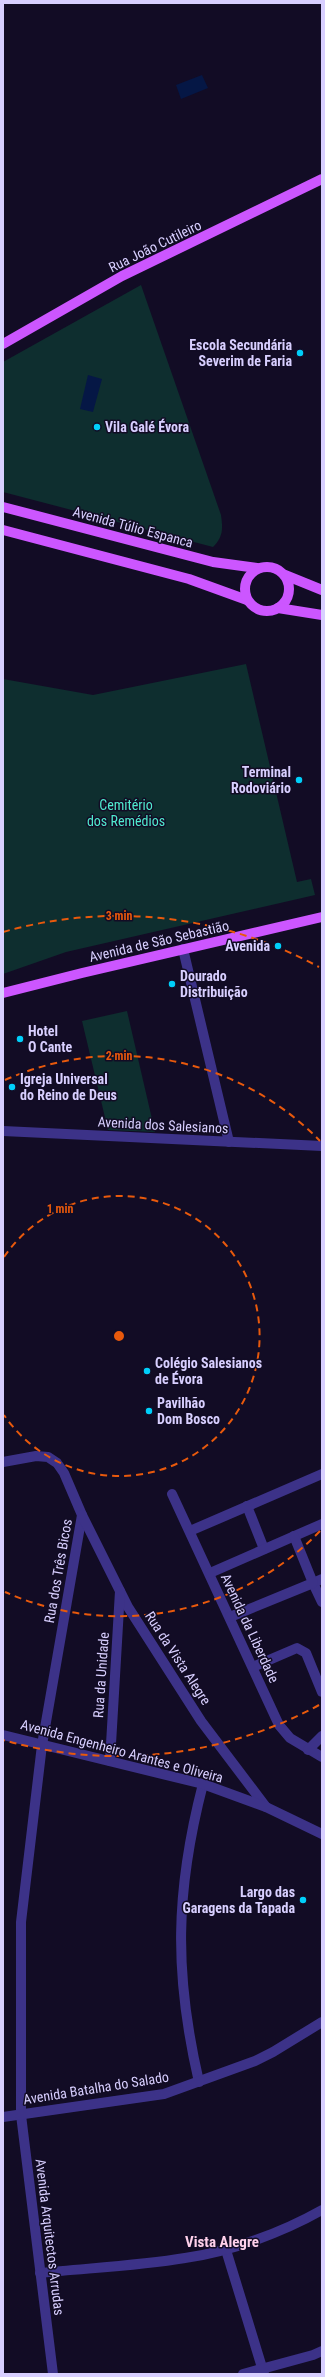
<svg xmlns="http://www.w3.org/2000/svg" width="325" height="2377" font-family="'Roboto Condensed',sans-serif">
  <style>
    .green { fill: #0e2e2f }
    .water { fill: #051745 }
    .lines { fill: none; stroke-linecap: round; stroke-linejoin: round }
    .minor { stroke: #3c3288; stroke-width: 10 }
    .tertiary { stroke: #3c3288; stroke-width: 10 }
    .primary { stroke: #cc56ff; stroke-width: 10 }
    .ring { fill: none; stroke: #e8590c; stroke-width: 2; stroke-dasharray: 7 5 }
    .poi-dot { fill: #00cffa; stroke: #120c25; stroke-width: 1.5 }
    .labels { text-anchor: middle; stroke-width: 3; stroke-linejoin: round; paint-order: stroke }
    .street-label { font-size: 14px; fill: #d8cfff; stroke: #120c25 }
    .poi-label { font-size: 14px; font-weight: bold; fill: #d8cfff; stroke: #120c25; text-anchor: start }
    .park-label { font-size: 14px; fill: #50eacf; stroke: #120c25 }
    .neighbourhood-label { font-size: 15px; font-weight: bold; fill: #ffd1eb; stroke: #120c25 }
    .centre { fill: #e8590c; stroke: #120c25; stroke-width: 2 }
    .ring-label { font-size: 12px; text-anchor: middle; font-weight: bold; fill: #e8590c; stroke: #120c25; stroke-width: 3; stroke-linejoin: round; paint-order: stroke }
  </style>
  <rect width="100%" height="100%" fill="#120c25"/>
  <g class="green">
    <path d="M 141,285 L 221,515 C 223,529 223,537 213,547 L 3,492 L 3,362 Z"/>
    <path d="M 246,664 L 297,882 L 311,879 L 315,895 L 66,952 L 3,974 L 3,679 L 93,695 Z"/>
    <path d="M 127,1011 L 155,1132 L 108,1130 L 82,1021 Z"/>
  </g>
  <g class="water">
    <path d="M 202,75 L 208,88 L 181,99 L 176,85 Z"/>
    <path d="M 88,375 L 102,379 L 93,412 L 80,409 Z"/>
  </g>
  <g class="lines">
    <g class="minor">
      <path d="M 183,949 L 229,1142"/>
      <path d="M 3,1131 L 322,1146"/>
      <path d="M 3,1462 L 36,1456 L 48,1457 L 57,1463 L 64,1473 L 82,1515 L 42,1745 L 21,1922 L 21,2115 L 53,2374"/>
      <path d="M 172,1494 L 279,1725 L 290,1738 L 322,1757"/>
      <path d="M 247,1506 L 264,1549"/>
      <path d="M 82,1515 L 128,1607 L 201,1721 L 266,1807"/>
      <path d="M 190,1531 L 322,1474"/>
      <path d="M 210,1573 L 322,1524"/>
      <path d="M 322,1579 L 313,1583 L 322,1602"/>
      <path d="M 230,1617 L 313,1583 L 294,1536"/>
      <path d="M 253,1667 L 297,1648 L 306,1653 L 322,1692"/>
      <path d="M 308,1750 L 322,1736"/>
      <path d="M 110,1761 L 120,1591"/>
      <path d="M 199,2082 C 174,1974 175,1892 203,1784"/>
      <path d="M 3,2117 L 164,2094 L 255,2061 L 273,2052 L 322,2022"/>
      <path d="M 226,2250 L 264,2374"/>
      <path d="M 40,2273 C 88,2268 137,2266 185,2258 C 230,2252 283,2232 322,2210"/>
      <path d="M 243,2374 L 313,2355 L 322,2351"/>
    </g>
    <path class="tertiary" d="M 3,1735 L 203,1784 L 266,1807 L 322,1834"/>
    <g class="primary">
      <path d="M 3,344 L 122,276 L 322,179"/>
      <path d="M 3,507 L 213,562 L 257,568"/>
      <path d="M 3,530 L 189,579 L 247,600"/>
      <circle cx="267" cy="589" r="22"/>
      <path d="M 285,575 L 322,590"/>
      <path d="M 278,608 L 322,615"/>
      <path d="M 3,993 L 82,973 L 322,917"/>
    </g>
  </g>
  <g class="ring">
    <path d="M4 1257A140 140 0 1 1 4 1415"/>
    <path d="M320 1531A280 280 0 0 1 5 1592M5 1080A280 280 0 0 1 320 1141"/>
    <path d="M319 1705A420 420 0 0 1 3 1740M3 932A420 420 0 0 1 319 967"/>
  </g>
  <g class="poi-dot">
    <circle cx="300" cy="353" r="4"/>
    <circle cx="97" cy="427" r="4"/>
    <circle cx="299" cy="780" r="4"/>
    <circle cx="278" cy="946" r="4"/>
    <circle cx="172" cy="984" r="4"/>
    <circle cx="20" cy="1039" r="4"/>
    <circle cx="12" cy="1087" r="4"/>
    <circle cx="147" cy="1371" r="4"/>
    <circle cx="149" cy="1411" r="4"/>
    <circle cx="303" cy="1900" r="4"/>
  </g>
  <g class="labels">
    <g class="street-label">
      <text transform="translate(155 246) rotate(-26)" y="5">Rua João Cutileiro</text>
      <text transform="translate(133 527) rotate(15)" y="5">Avenida Túlio Espanca</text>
      <text transform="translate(159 941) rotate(-13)" y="5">Avenida de São Sebastião</text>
      <text transform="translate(163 1125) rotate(3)" y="5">Avenida dos Salesianos</text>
      <text transform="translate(58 1571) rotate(-80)" y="5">Rua dos Três Bicos</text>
      <text transform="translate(250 1628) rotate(65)" y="5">Avenida da Liberdade</text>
      <text transform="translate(178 1658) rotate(57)" y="5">Rua da Vista Alegre</text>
      <text transform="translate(101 1675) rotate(-86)" y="5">Rua da Unidade</text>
      <text transform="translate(122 1751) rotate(15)" y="5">Avenida Engenheiro Arantes e Oliveira</text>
      <text transform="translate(96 2088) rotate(-9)" y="5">Avenida Batalha do Salado</text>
      <text transform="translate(50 2237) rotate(83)" y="5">Avenida Arquitectos Arrudas</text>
    </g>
    <g class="poi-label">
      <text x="292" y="350" text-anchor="end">Escola Secundária<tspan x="292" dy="16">Severim de Faria</tspan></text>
      <text x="105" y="432">Vila Galé Évora</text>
      <text x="291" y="777" text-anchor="end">Terminal<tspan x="291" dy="16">Rodoviário</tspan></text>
      <text x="270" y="951" text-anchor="end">Avenida</text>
      <text x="180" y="981">Dourado<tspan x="180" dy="16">Distribuição</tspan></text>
      <text x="28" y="1036">Hotel<tspan x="28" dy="16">O Cante</tspan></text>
      <text x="20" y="1084">Igreja Universal<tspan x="20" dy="16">do Reino de Deus</tspan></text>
      <text x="155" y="1368">Colégio Salesianos<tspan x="155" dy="16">de Évora</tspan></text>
      <text x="157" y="1408">Pavilhão<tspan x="157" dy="16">Dom Bosco</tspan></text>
      <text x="295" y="1897" text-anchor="end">Largo das<tspan x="295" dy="16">Garagens da Tapada</tspan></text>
    </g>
    <g class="park-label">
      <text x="126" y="810">Cemitério<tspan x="126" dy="16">dos Remédios</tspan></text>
    </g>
    <g class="neighbourhood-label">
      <text x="222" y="2247">Vista Alegre</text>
    </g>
  </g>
  <circle cx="119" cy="1336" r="6" class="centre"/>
  <g class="ring-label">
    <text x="119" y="920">3 min</text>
    <text x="119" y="1060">2 min</text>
    <text x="60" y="1213">1 min</text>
  </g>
  <rect width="325" height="2377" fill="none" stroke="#d8cfff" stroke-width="8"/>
</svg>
